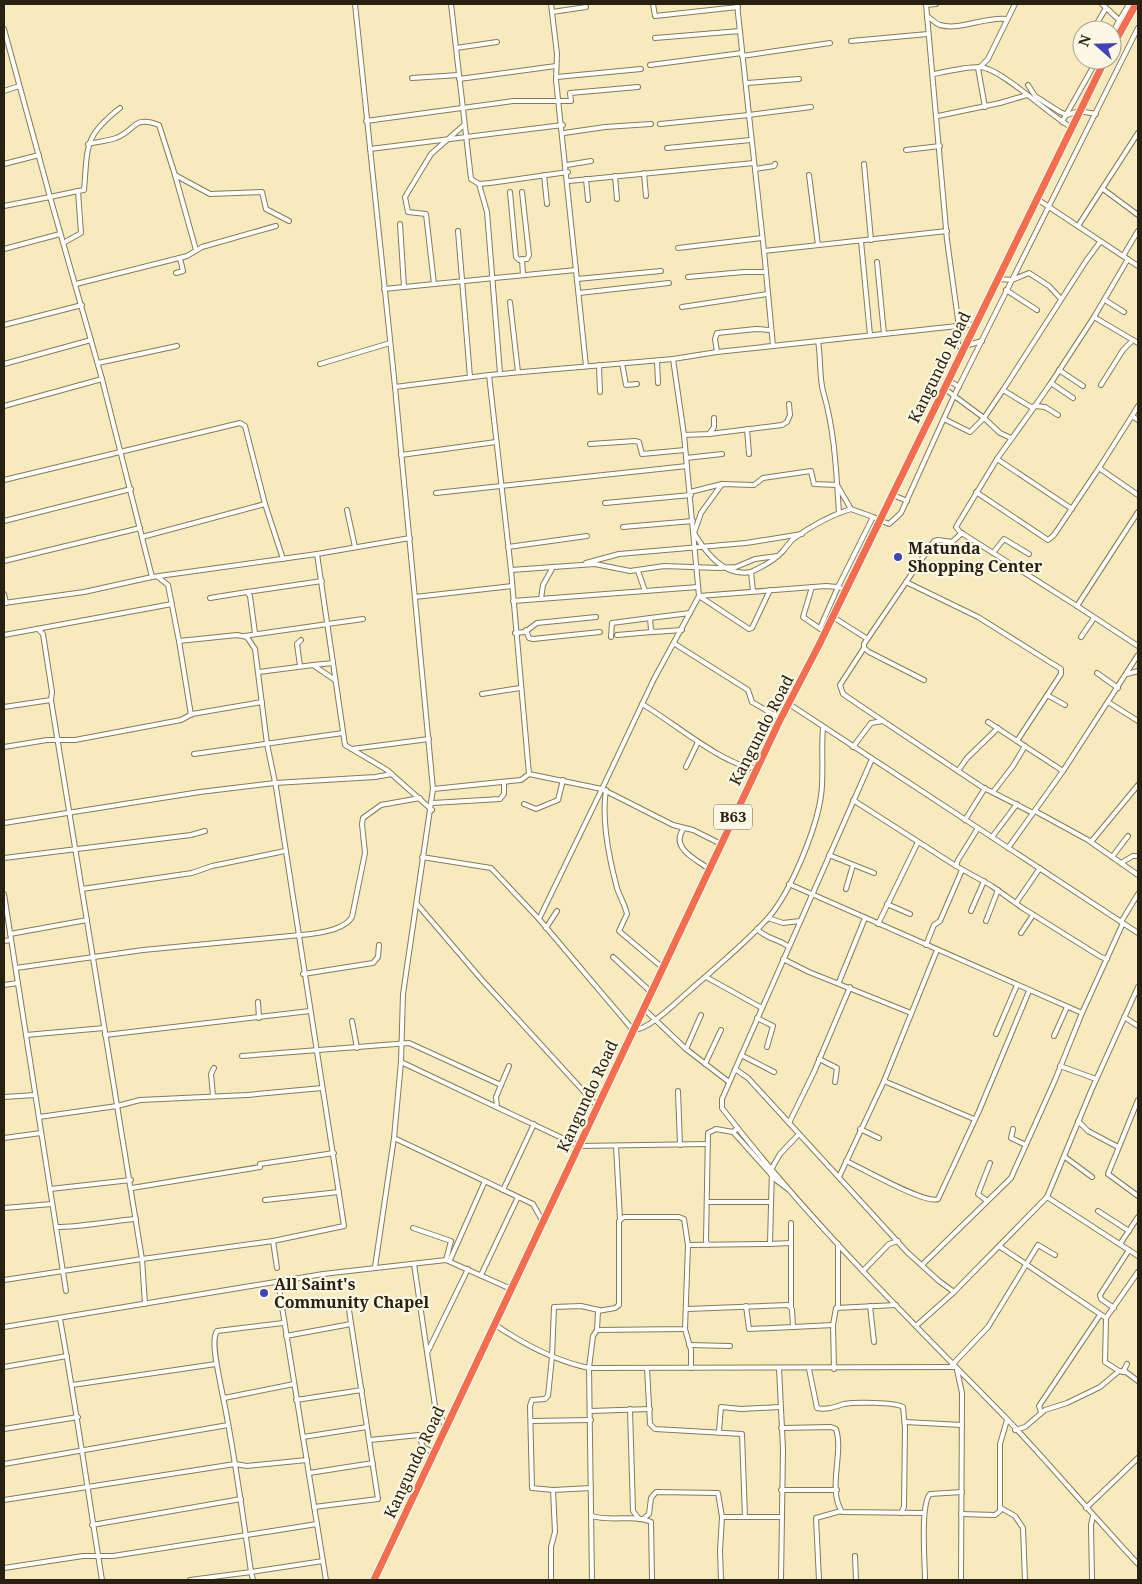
<svg xmlns="http://www.w3.org/2000/svg" width="1142" height="1584" font-family="'Noto Serif',serif">
  <style>
    .lines { fill: none; stroke-linecap: round; stroke-linejoin: round }
    .street-casing { stroke: #867b52; stroke-width: 6 }
    .highway-casing { stroke: #fff; stroke-width: 9 }
    .street { stroke: #fff; stroke-width: 4 }
    .highway { stroke: #f46d4c; stroke-width: 7 }
    .poi-dot { fill: #3f44b9; stroke: #fdf8e6; stroke-width: 2 }
    .labels { text-anchor: middle; stroke-width: 4.5; stroke-linejoin: round; paint-order: stroke }
    .shield { fill: #fdf8e6; stroke: #666251; stroke-width: 1 }
    .shield-label { font-size: 15px; font-weight: bold; fill: #262111 }
    .street-label { font-size: 16px; fill: #262111; stroke: #fdf8e6 }
    .poi-label { font-size: 16px; font-weight: bold; fill: #262111; stroke: #fdf8e6; text-anchor: start }
  </style>
  <rect width="100%" height="100%" fill="#f7ebbe"/>
  <g class="lines">
    <g class="street-casing">
      <g id="street">
        <path d="M 355,4 L 395,387 L 433,789 L 403,994 L 401,1062 L 394,1138 L 375,1267"/>
        <path d="M 451,4 L 471,179 L 479,184 L 490,183 L 568,172"/>
        <path d="M 551,4 L 557,54 L 556,80 L 586,366"/>
        <path d="M 653,4 L 655,16 L 738,7"/>
        <path d="M 737,4 L 749,115 L 811,107"/>
        <path d="M 926,4 L 947,240 L 959,327 L 958,344 L 963,350"/>
        <path d="M 1102,4 L 1119,20"/>
        <path d="M 926,5 L 936,4"/>
        <path d="M 552,12 L 586,7"/>
        <path d="M 927,16 C 932,19 934,23 940,25 C 961,31 985,16 1007,19"/>
        <path d="M 4,29 L 50,197 L 78,191"/>
        <path d="M 1093,30 L 1106,8"/>
        <path d="M 1112,33 L 1129,4"/>
        <path d="M 655,38 L 740,31"/>
        <path d="M 851,41 L 928,34"/>
        <path d="M 456,48 L 497,42"/>
        <path d="M 742,56 L 830,43"/>
        <path d="M 650,65 L 742,53"/>
        <path d="M 980,67 L 988,59 L 1015,4"/>
        <path d="M 978,68 L 985,107"/>
        <path d="M 934,74 C 948,71 965,67 980,67 C 1001,68 1050,116 1071,127"/>
        <path d="M 557,77 L 641,69"/>
        <path d="M 412,78 L 459,75"/>
        <path d="M 459,79 L 556,66"/>
        <path d="M 747,83 L 799,79"/>
        <path d="M 1028,85 L 1035,96 L 1060,112 L 1067,115 L 1079,111 L 1096,114"/>
        <path d="M 4,91 L 19,86"/>
        <path d="M 938,116 L 1000,103 L 1027,95"/>
        <path d="M 366,121 L 513,101 L 571,101 L 570,93 L 638,87"/>
        <path d="M 1062,122 L 1097,60"/>
        <path d="M 660,124 L 749,115 L 764,251"/>
        <path d="M 564,133 L 605,127 L 651,124"/>
        <path d="M 88,144 C 97,142 107,141 116,138 C 136,130 133,115 159,125 L 175,175 L 210,194 L 262,192 L 266,209 L 289,221"/>
        <path d="M 667,148 L 751,140"/>
        <path d="M 370,149 L 563,125"/>
        <path d="M 906,150 L 940,146"/>
        <path d="M 4,164 L 39,155"/>
        <path d="M 864,164 L 871,240"/>
        <path d="M 567,165 L 591,161"/>
        <path d="M 755,169 L 774,166 L 775,164"/>
        <path d="M 644,173 L 646,196"/>
        <path d="M 175,175 L 196,250"/>
        <path d="M 544,175 L 547,204"/>
        <path d="M 809,175 L 818,245"/>
        <path d="M 615,176 L 617,199"/>
        <path d="M 586,179 L 588,200"/>
        <path d="M 569,181 L 754,163"/>
        <path d="M 479,184 L 487,212 L 500,373"/>
        <path d="M 1103,189 L 1138,215"/>
        <path d="M 510,192 L 516,257 L 519,260 L 527,259 L 529,255 L 522,192"/>
        <path d="M 1037,199 L 1138,266"/>
        <path d="M 4,206 L 50,197 L 102,379 L 152,577"/>
        <path d="M 400,224 L 404,287"/>
        <path d="M 1078,226 L 1138,133"/>
        <path d="M 458,231 L 470,377"/>
        <path d="M 861,241 L 870,335"/>
        <path d="M 65,242 L 81,233 L 78,191 L 84,190 C 88,146 83,137 120,108"/>
        <path d="M 678,248 L 762,238"/>
        <path d="M 4,249 L 60,234"/>
        <path d="M 1123,256 L 1138,231"/>
        <path d="M 522,259 L 523,275"/>
        <path d="M 1128,259 L 1094,317 L 1138,343"/>
        <path d="M 877,262 L 884,334"/>
        <path d="M 176,273 L 183,271 L 180,258"/>
        <path d="M 688,277 L 744,272 L 765,272"/>
        <path d="M 577,279 L 661,271"/>
        <path d="M 999,279 L 1012,280 L 1138,28"/>
        <path d="M 76,284 L 187,256 L 202,247 L 276,226"/>
        <path d="M 434,284 L 426,214 L 408,212 L 405,197 L 431,154 L 464,125"/>
        <path d="M 384,289 L 576,270"/>
        <path d="M 1006,290 L 1037,310"/>
        <path d="M 579,293 L 669,283"/>
        <path d="M 1105,300 L 1124,312"/>
        <path d="M 510,302 L 518,372"/>
        <path d="M 682,307 L 767,294"/>
        <path d="M 4,325 L 82,305"/>
        <path d="M 818,341 C 821,357 819,376 823,391 C 835,432 836,470 839,513"/>
        <path d="M 773,346 L 764,251 L 947,231"/>
        <path d="M 965,346 L 982,341"/>
        <path d="M 717,352 L 715,339 L 717,333 L 756,329 L 771,330"/>
        <path d="M 673,359 L 684,435"/>
        <path d="M 657,361 L 658,383"/>
        <path d="M 98,363 L 177,346"/>
        <path d="M 622,363 L 626,385 L 637,384"/>
        <path d="M 4,364 L 91,340"/>
        <path d="M 320,364 L 390,343"/>
        <path d="M 599,365 L 600,392"/>
        <path d="M 1059,370 L 1083,386"/>
        <path d="M 948,380 L 959,387"/>
        <path d="M 1051,383 L 1094,317"/>
        <path d="M 1101,385 L 1123,350 L 1133,340"/>
        <path d="M 395,387 L 489,375 L 673,359 L 717,352 L 976,324"/>
        <path d="M 945,389 L 984,418 L 1003,390"/>
        <path d="M 1073,398 L 1051,383 L 1035,406 L 1031,407 L 1003,390 L 1086,261 L 1100,242"/>
        <path d="M 4,406 L 102,379"/>
        <path d="M 1138,406 L 1132,416 L 1138,420"/>
        <path d="M 1058,415 L 1045,407 L 1035,406 L 997,459 L 956,527 L 960,532 L 1077,606"/>
        <path d="M 1132,416 L 1099,468 L 1138,495"/>
        <path d="M 944,419 L 970,432 L 984,418 L 1000,433 L 1011,438"/>
        <path d="M 747,429 L 749,454"/>
        <path d="M 709,434 L 782,425 L 787,422 L 790,415 L 789,404"/>
        <path d="M 590,444 L 635,441 L 639,442 L 642,454 L 685,450"/>
        <path d="M 401,455 L 496,442"/>
        <path d="M 686,458 L 722,454"/>
        <path d="M 997,459 L 1072,509"/>
        <path d="M 4,480 L 240,423 L 245,426 L 265,504"/>
        <path d="M 722,484 L 701,513 L 694,533 C 706,553 724,577 751,572"/>
        <path d="M 690,492 L 722,484 L 754,485 L 763,478 L 811,471 L 814,484 L 837,485 L 851,509 L 873,517 L 838,587 L 846,590"/>
        <path d="M 976,492 L 1048,540 L 1054,535 L 1099,468"/>
        <path d="M 436,493 L 687,466"/>
        <path d="M 893,495 L 907,501"/>
        <path d="M 605,503 L 691,495"/>
        <path d="M 347,510 L 355,547"/>
        <path d="M 1138,512 L 1077,606 L 1138,646"/>
        <path d="M 873,517 L 889,524 L 901,513 L 954,396 L 1012,280 L 1029,273 L 1049,286 L 1061,299"/>
        <path d="M 4,521 L 131,489"/>
        <path d="M 623,527 L 693,521"/>
        <path d="M 142,537 L 265,504 L 283,559"/>
        <path d="M 508,547 L 587,536"/>
        <path d="M 993,553 L 1004,539 L 1029,554"/>
        <path d="M 317,554 L 410,538"/>
        <path d="M 4,561 L 140,528"/>
        <path d="M 586,563 L 619,554 L 746,543 L 802,534"/>
        <path d="M 511,570 L 595,564 L 630,571 L 664,566 L 718,568 L 736,567 L 755,559 L 778,556"/>
        <path d="M 638,571 L 645,591"/>
        <path d="M 906,582 L 978,617 L 1061,669 L 1061,674 L 1017,741"/>
        <path d="M 812,587 L 803,617 L 825,632"/>
        <path d="M 753,591 L 751,572 C 762,567 774,561 783,551 C 786,547 789,543 793,539 C 810,527 831,515 851,509"/>
        <path d="M 247,592 L 322,581"/>
        <path d="M 4,594 L 6,603"/>
        <path d="M 699,596 L 826,586 L 838,587 L 820,628"/>
        <path d="M 699,596 L 749,629 L 752,628 L 770,590"/>
        <path d="M 415,597 L 512,586"/>
        <path d="M 210,598 L 247,592 L 250,596 L 255,633"/>
        <path d="M 541,599 L 543,585 L 553,567"/>
        <path d="M 513,601 L 698,587"/>
        <path d="M 4,603 L 84,592 L 152,577 L 317,554 L 345,745 L 387,770 L 432,810"/>
        <path d="M 833,617 L 866,638"/>
        <path d="M 650,618 L 690,613"/>
        <path d="M 526,630 L 529,638 L 533,639 L 600,632"/>
        <path d="M 515,633 L 525,632 L 537,623 L 596,617"/>
        <path d="M 4,635 L 172,604"/>
        <path d="M 617,635 L 652,632"/>
        <path d="M 244,636 L 363,619"/>
        <path d="M 611,637 L 612,623 L 650,618 L 651,630 L 654,632 L 682,630"/>
        <path d="M 1081,637 L 1094,618"/>
        <path d="M 179,641 L 191,715"/>
        <path d="M 675,644 L 748,690 L 752,702 L 781,719"/>
        <path d="M 864,648 L 840,685 L 843,694 L 883,721"/>
        <path d="M 313,665 L 333,663"/>
        <path d="M 300,666 L 297,644 L 301,640"/>
        <path d="M 259,672 L 313,665 L 335,680"/>
        <path d="M 1097,673 L 1118,688"/>
        <path d="M 1127,674 L 1138,671"/>
        <path d="M 924,680 L 869,652 L 864,648 L 864,644 L 934,541 L 938,540 L 952,542 L 962,533"/>
        <path d="M 482,694 L 520,688"/>
        <path d="M 1047,695 L 1065,705"/>
        <path d="M 1108,702 L 1138,721"/>
        <path d="M 642,704 C 669,719 729,770 757,768"/>
        <path d="M 789,704 L 1138,933"/>
        <path d="M 4,707 L 51,700"/>
        <path d="M 988,722 L 1063,771"/>
        <path d="M 4,747 L 47,740 L 75,740 L 181,720 L 192,714 L 262,702"/>
        <path d="M 853,747 L 871,723 L 883,721 L 982,787 L 1033,813"/>
        <path d="M 352,749 L 429,739"/>
        <path d="M 194,754 L 343,733"/>
        <path d="M 872,759 L 722,1099 L 722,1108 C 807,1219 908,1318 1006,1418 C 1051,1465 1093,1516 1138,1564"/>
        <path d="M 686,767 L 698,742"/>
        <path d="M 958,771 L 967,758 L 998,728"/>
        <path d="M 529,774 L 602,789 L 654,679 L 699,596 L 684,435 L 709,434 L 714,427 L 714,418"/>
        <path d="M 433,789 L 521,780 L 529,774 L 511,570 L 489,375"/>
        <path d="M 606,790 C 601,821 609,858 617,888 C 620,897 625,905 627,914 L 619,931 L 663,968"/>
        <path d="M 993,792 L 1013,766 L 1025,746"/>
        <path d="M 853,800 L 956,866 L 992,886 L 1021,907 L 1101,957 L 1107,959"/>
        <path d="M 433,803 L 500,799 L 504,794 L 504,782"/>
        <path d="M 524,804 L 536,809 L 558,800 L 563,780"/>
        <path d="M 1035,811 L 1088,840 L 1138,875"/>
        <path d="M 965,820 L 985,788"/>
        <path d="M 4,823 L 200,792 L 275,783 L 375,777 L 392,774"/>
        <path d="M 684,828 C 669,848 696,859 709,869"/>
        <path d="M 992,837 L 1017,804"/>
        <path d="M 1091,842 L 1138,785"/>
        <path d="M 721,844 L 693,830 L 673,825 L 602,789 L 539,919 L 633,1030 C 649,1030 675,1003 688,992 C 715,968 745,944 769,917 C 791,891 816,830 821,796 C 824,774 821,750 823,728"/>
        <path d="M 1008,848 L 1063,771 L 1138,655"/>
        <path d="M 829,855 L 874,873"/>
        <path d="M 422,857 L 491,868 L 539,919"/>
        <path d="M 1112,857 L 1128,836"/>
        <path d="M 4,858 L 191,835 L 205,831"/>
        <path d="M 1121,863 L 1133,856 L 1138,856"/>
        <path d="M 956,866 L 958,860 L 978,828"/>
        <path d="M 789,884 L 1082,1013"/>
        <path d="M 82,889 L 192,873 L 212,866 L 285,851"/>
        <path d="M 846,889 L 853,865"/>
        <path d="M 4,894 L 66,1291"/>
        <path d="M 1016,903 L 1040,868"/>
        <path d="M 417,904 L 482,980 L 598,1107"/>
        <path d="M 887,904 L 910,914"/>
        <path d="M 971,911 L 984,881"/>
        <path d="M 768,918 L 783,923 L 800,921"/>
        <path d="M 986,921 L 998,890"/>
        <path d="M 1121,922 L 1138,894"/>
        <path d="M 878,924 L 918,842"/>
        <path d="M 546,928 L 557,911"/>
        <path d="M 757,929 C 768,940 777,938 789,947"/>
        <path d="M 1021,933 L 1033,915"/>
        <path d="M 10,934 L 87,920"/>
        <path d="M 4,941 L 11,940"/>
        <path d="M 926,945 L 934,925 L 940,921 L 962,870"/>
        <path d="M 613,957 L 651,992"/>
        <path d="M 783,959 L 809,972 L 911,1013"/>
        <path d="M 16,968 L 143,950 L 311,934 C 324,932 345,929 352,917 L 365,853 L 362,824 L 363,818 L 381,805 L 420,798"/>
        <path d="M 303,974 L 373,963 L 378,957 L 379,945"/>
        <path d="M 706,977 L 762,1008"/>
        <path d="M 839,982 L 865,918"/>
        <path d="M 4,985 L 18,983"/>
        <path d="M 258,1002 L 259,1018"/>
        <path d="M 644,1009 L 686,1049 L 729,1082"/>
        <path d="M 1124,1017 L 1138,1026"/>
        <path d="M 757,1018 L 773,1026 L 767,1047"/>
        <path d="M 352,1021 L 357,1048"/>
        <path d="M 996,1034 L 1017,985"/>
        <path d="M 26,1035 L 104,1028"/>
        <path d="M 105,1035 L 310,1011"/>
        <path d="M 1054,1036 L 1067,1007"/>
        <path d="M 686,1049 L 701,1015"/>
        <path d="M 741,1055 L 774,1072"/>
        <path d="M 242,1056 L 409,1043 L 501,1085"/>
        <path d="M 819,1059 L 837,1068 L 835,1082"/>
        <path d="M 401,1062 L 579,1146 L 707,1144"/>
        <path d="M 705,1064 L 721,1030"/>
        <path d="M 1060,1066 L 1096,1079"/>
        <path d="M 735,1069 L 748,1078 L 907,1252 L 939,1281 L 954,1292"/>
        <path d="M 884,1081 L 974,1119"/>
        <path d="M 678,1091 L 680,1145"/>
        <path d="M 213,1096 L 211,1074 L 214,1068"/>
        <path d="M 4,1097 L 35,1095"/>
        <path d="M 1138,1100 L 1108,1174 L 1138,1196"/>
        <path d="M 497,1107 L 496,1097 L 509,1066"/>
        <path d="M 39,1117 L 117,1106 L 140,1100 L 247,1095 L 322,1088"/>
        <path d="M 1078,1121 L 1088,1131 L 1118,1147"/>
        <path d="M 789,1123 L 814,1072 L 850,987"/>
        <path d="M 860,1129 L 879,1138"/>
        <path d="M 1013,1129 L 1011,1138 L 1026,1145"/>
        <path d="M 733,1132 L 776,1180 L 788,1189"/>
        <path d="M 4,1138 L 41,1133"/>
        <path d="M 394,1138 L 533,1204 L 543,1222"/>
        <path d="M 616,1146 L 620,1219"/>
        <path d="M 1065,1157 L 1092,1177"/>
        <path d="M 846,1161 C 862,1168 926,1205 938,1199 L 979,1111 L 1029,991"/>
        <path d="M 260,1164 L 334,1153"/>
        <path d="M 839,1177 L 884,1081 L 937,950"/>
        <path d="M 132,1188 L 260,1167"/>
        <path d="M 50,1189 L 131,1180"/>
        <path d="M 503,1190 L 534,1124"/>
        <path d="M 1047,1197 L 1091,1091 L 1138,987"/>
        <path d="M 265,1200 L 339,1192"/>
        <path d="M 987,1201 L 978,1194 L 990,1163"/>
        <path d="M 707,1202 L 770,1202"/>
        <path d="M 4,1208 L 52,1204"/>
        <path d="M 1098,1211 L 1129,1231"/>
        <path d="M 56,1227 C 83,1227 109,1221 136,1219"/>
        <path d="M 413,1228 L 451,1241 L 446,1260"/>
        <path d="M 273,1241 L 277,1268"/>
        <path d="M 770,1244 L 791,1243"/>
        <path d="M 838,1244 L 838,1306"/>
        <path d="M 1120,1244 L 1138,1217"/>
        <path d="M 688,1245 L 770,1244 L 772,1168 L 780,1154 L 799,1134"/>
        <path d="M 708,1245 L 706,1241 L 708,1133 L 716,1129 L 733,1132 L 738,1128"/>
        <path d="M 999,1246 L 1106,1318 L 1138,1272"/>
        <path d="M 450,1260 L 485,1181"/>
        <path d="M 414,1264 L 435,1406 L 446,1427"/>
        <path d="M 922,1265 L 1011,1178 L 1055,1080 L 1082,1013 L 1123,923"/>
        <path d="M 863,1271 L 889,1244 L 898,1241"/>
        <path d="M 481,1275 L 518,1197"/>
        <path d="M 4,1280 L 142,1259 L 51,700 L 52,692 L 43,634 L 38,629"/>
        <path d="M 278,1282 L 326,1580"/>
        <path d="M 145,1304 L 142,1259 L 273,1241 L 344,1226 L 276,787 L 267,744 L 255,649 L 247,637 L 237,635 L 179,641 L 168,585 L 158,577"/>
        <path d="M 746,1306 L 749,1329 L 793,1327"/>
        <path d="M 870,1306 L 874,1342"/>
        <path d="M 791,1307 L 791,1223"/>
        <path d="M 1114,1308 L 1101,1299 L 1100,1295 L 1129,1250"/>
        <path d="M 687,1309 L 788,1305 L 792,1309 L 793,1327 L 833,1325"/>
        <path d="M 1106,1318 L 1105,1362 L 1119,1371"/>
        <path d="M 60,1319 C 76,1406 88,1493 102,1580"/>
        <path d="M 283,1323 L 217,1331 C 210,1341 219,1374 221,1387 C 234,1448 242,1510 251,1572 L 323,1561"/>
        <path d="M 494,1324 C 523,1344 555,1361 589,1368 L 954,1367"/>
        <path d="M 916,1326 L 953,1293 L 1047,1197 L 1138,1256"/>
        <path d="M 4,1327 L 323,1274 L 446,1260 L 511,1289"/>
        <path d="M 685,1329 L 691,1350 L 691,1368"/>
        <path d="M 286,1336 L 351,1324"/>
        <path d="M 689,1345 L 730,1346"/>
        <path d="M 428,1351 L 468,1269"/>
        <path d="M 952,1365 L 988,1327 L 1038,1245 L 1055,1255"/>
        <path d="M 4,1367 L 67,1356"/>
        <path d="M 647,1368 L 650,1424 L 655,1429 L 742,1434 L 745,1517"/>
        <path d="M 779,1368 L 783,1449 L 781,1580"/>
        <path d="M 809,1369 L 817,1408 C 827,1410 835,1407 844,1404 C 854,1402 895,1402 903,1407 L 905,1428 L 904,1507 L 901,1513"/>
        <path d="M 834,1369 L 833,1325 L 836,1308 L 896,1305"/>
        <path d="M 957,1370 L 962,1393 L 961,1580"/>
        <path d="M 1123,1372 L 1127,1364"/>
        <path d="M 72,1385 L 216,1364"/>
        <path d="M 224,1398 L 294,1384"/>
        <path d="M 296,1400 L 362,1390"/>
        <path d="M 630,1409 L 633,1511 L 639,1519"/>
        <path d="M 590,1411 L 650,1409"/>
        <path d="M 1041,1412 L 1039,1406 L 1100,1315"/>
        <path d="M 531,1421 L 591,1420"/>
        <path d="M 905,1422 L 962,1425"/>
        <path d="M 781,1428 L 831,1427 L 836,1429 C 844,1454 827,1488 842,1512 L 924,1513"/>
        <path d="M 4,1429 L 78,1417"/>
        <path d="M 1015,1430 L 1025,1427 L 1045,1410 L 1067,1403 L 1100,1387 L 1119,1371 L 1126,1372 L 1138,1381"/>
        <path d="M 719,1431 L 721,1407 L 741,1409 L 780,1407"/>
        <path d="M 303,1437 L 367,1427"/>
        <path d="M 370,1440 L 419,1435 L 423,1447 L 434,1453"/>
        <path d="M 4,1464 L 228,1425"/>
        <path d="M 309,1473 L 373,1463"/>
        <path d="M 591,1488 L 553,1490 L 532,1488 L 530,1406 L 532,1400 L 545,1399 L 548,1396 L 552,1357 L 554,1307 L 581,1306 L 599,1310"/>
        <path d="M 781,1490 L 837,1490"/>
        <path d="M 4,1500 L 235,1464 L 247,1466 L 307,1460"/>
        <path d="M 314,1507 L 378,1499 L 349,1310"/>
        <path d="M 1001,1508 L 1015,1516 L 1023,1528 L 1025,1580"/>
        <path d="M 1086,1508 L 1138,1458"/>
        <path d="M 961,1514 L 995,1515 L 1000,1511 L 1000,1444 L 1007,1420"/>
        <path d="M 592,1516 C 610,1522 636,1514 651,1522 L 652,1580"/>
        <path d="M 722,1517 L 781,1517"/>
        <path d="M 643,1519 L 649,1514 L 651,1498 L 656,1492 L 718,1493 L 722,1517 L 720,1551 L 721,1580"/>
        <path d="M 92,1525 L 241,1499"/>
        <path d="M 855,1556 L 856,1580"/>
        <path d="M 4,1568 L 83,1556 L 113,1556 L 317,1524"/>
        <path d="M 190,1580 L 251,1572 L 253,1580"/>
        <path d="M 551,1580 L 551,1547 L 555,1532 L 553,1490"/>
        <path d="M 592,1580 L 589,1368 L 593,1336 L 597,1330 L 598,1311 L 615,1308 L 619,1305 L 619,1221 L 624,1217 L 679,1217 L 684,1219 L 688,1245 L 685,1329 L 597,1330"/>
        <path d="M 819,1580 L 816,1518 L 841,1511"/>
        <path d="M 925,1580 C 925,1563 920,1505 930,1494 L 962,1492"/>
        <path d="M 1092,1580 L 1091,1525 L 1093,1516"/>
      </g>
    </g>
    <g class="highway-casing">
      <g id="highway">
        <path d="M 1112,47 L 1136,4"/>
        <path d="M 374,1580 L 779,722 L 819,645 L 1105,60"/>
      </g>
    </g>
    <use href="#street" class="street"/>
    <use href="#highway" class="highway"/>
  </g>
  <g class="poi-dot">
    <circle cx="898" cy="557" r="5"/>
    <circle cx="264" cy="1293" r="5"/>
  </g>
  <g class="labels">
    <rect class="shield" x="714" y="804.5" width="38" height="25" rx="4"/>
    <g class="shield-label">
      <text x="733" y="822">B63</text>
    </g>
    <g class="street-label">
      <text transform="translate(939 367) rotate(-64)" y="6">Kangundo Road</text>
      <text transform="translate(761 730) rotate(-63)" y="6">Kangundo Road</text>
      <text transform="translate(587 1096) rotate(-65)" y="6">Kangundo Road</text>
      <text transform="translate(414 1462) rotate(-65)" y="6">Kangundo Road</text>
    </g>
    <g class="poi-label">
      <text x="908" y="554">Matunda<tspan x="908" dy="18">Shopping Center</tspan></text>
      <text x="274" y="1290">All Saint's<tspan x="274" dy="18">Community Chapel</tspan></text>
    </g>
  </g>
  <rect width="1142" height="1584" fill="none" stroke="#262111" stroke-width="10"/>
  <g transform="translate(1097 45) rotate(290)"><circle r="24" fill="#fdf8e6" stroke="#a7a291"/>
  <path d="M0-4L9 19L0 12L-9 19Z" fill="#3f44b9"/>
  <text y="-8" font-size="14" font-weight="bold" text-anchor="middle" fill="#262111">N</text>
  </g>
</svg>
